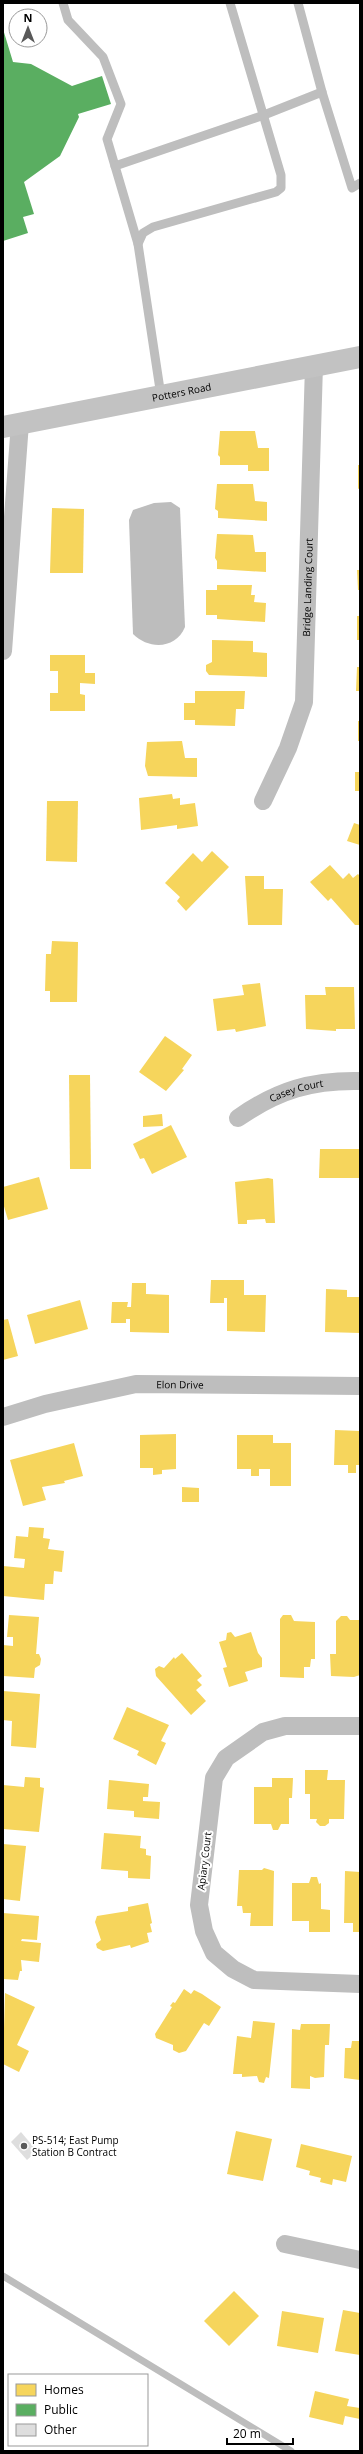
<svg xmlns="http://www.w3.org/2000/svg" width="363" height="2454" font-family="'Open Sans',sans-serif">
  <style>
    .water { fill: #bdbdbd }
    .homes { fill: #f6d55c }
    .public { fill: #5aae61 }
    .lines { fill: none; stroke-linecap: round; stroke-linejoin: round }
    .stream { stroke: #bdbdbd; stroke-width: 7 }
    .building { fill: #dedede }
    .lane { stroke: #bebebe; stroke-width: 9 }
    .street { stroke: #bebebe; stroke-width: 18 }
    .secondary { stroke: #c2c2c2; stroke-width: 22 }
    .poi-dot { fill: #595959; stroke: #fff; stroke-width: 1.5 }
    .labels { text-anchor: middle; stroke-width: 4; stroke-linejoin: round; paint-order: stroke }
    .street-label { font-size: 10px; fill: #000; stroke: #fff }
    .poi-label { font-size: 10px; fill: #000; stroke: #fff; text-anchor: start }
  </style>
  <rect width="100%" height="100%" fill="#fff"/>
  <path class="water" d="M 171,502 L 180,508 L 185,627 C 176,649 149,650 133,634 L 129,520 L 133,510 L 154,503 Z"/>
  <g class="homes">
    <path d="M 220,431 L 255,431 L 258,448 L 269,448 L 269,471 L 248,471 L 248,465 L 220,465 L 220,457 L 218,455 Z"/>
    <path d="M 358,465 L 360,465 L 360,488 L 358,489 Z"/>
    <path d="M 217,484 L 253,484 L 255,501 L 267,502 L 267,521 L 218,518 L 218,511 L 215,509 Z"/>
    <path d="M 52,508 L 84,509 L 83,573 L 50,573 Z"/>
    <path d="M 217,534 L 253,535 L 255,552 L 266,552 L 266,572 L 217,569 L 217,561 L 215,558 Z"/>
    <path d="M 357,570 L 360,570 L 360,590 L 358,590 Z"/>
    <path d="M 217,585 L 252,585 L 251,595 L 255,595 L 254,602 L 266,603 L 265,622 L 217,619 L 217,615 L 206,615 L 206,590 L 217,590 Z"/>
    <rect x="357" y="616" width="3" height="24"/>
    <path d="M 212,640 L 253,641 L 253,652 L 267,653 L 267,677 L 209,675 L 206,671 L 206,665 L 212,662 Z"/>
    <path d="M 50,655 L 85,655 L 85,673 L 95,673 L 95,684 L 80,683 L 80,694 L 85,695 L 85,711 L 50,711 L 50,693 L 58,693 L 58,671 L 50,671 Z"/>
    <path d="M 357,667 L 360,667 L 360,691 L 356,691 Z"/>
    <path d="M 195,691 L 245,691 L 244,709 L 236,709 L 235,726 L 195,725 L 195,720 L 184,720 L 184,703 L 195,703 Z"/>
    <rect x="358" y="721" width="2" height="20"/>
    <path d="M 182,741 L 185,758 L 197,758 L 197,777 L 148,776 L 145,766 L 147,742 Z"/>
    <rect x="355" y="772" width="5" height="19"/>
    <path d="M 172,794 L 173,799 L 180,798 L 180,805 L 195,803 L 198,826 L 177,829 L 177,825 L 141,830 L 139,798 Z"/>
    <path d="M 47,801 L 78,801 L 77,862 L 46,861 Z"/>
    <path d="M 354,823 L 360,825 L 360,845 L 347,841 Z"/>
    <path d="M 212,851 L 229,867 L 186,911 L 177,901 L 180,897 L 165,883 L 193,853 L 202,862 Z"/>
    <path d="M 330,865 L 343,879 L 349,873 L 353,878 L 358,874 L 360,876 L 360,925 L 355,925 L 331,898 L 328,901 L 310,882 Z"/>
    <path d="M 245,876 L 264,876 L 264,889 L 283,889 L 282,925 L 248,925 Z"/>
    <path d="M 52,941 L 78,942 L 77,1002 L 50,1002 L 50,991 L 45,991 L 46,954 L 51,954 Z"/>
    <path d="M 260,983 L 266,1026 L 236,1032 L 235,1029 L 217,1031 L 213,999 L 244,995 L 242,985 Z"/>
    <path d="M 325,987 L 354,987 L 355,1029 L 336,1029 L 336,1031 L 306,1029 L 305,995 L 326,995 Z"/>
    <path d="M 165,1036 L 192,1055 L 182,1069 L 184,1070 L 166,1091 L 139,1072 Z"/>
    <path d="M 69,1075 L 90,1075 L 91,1169 L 70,1169 Z"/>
    <path d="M 162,1114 L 163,1126 L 143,1127 L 143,1116 Z"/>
    <path d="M 171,1125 L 187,1157 L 152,1174 L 144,1158 L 140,1159 L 133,1144 Z"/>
    <path d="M 320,1149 L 360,1149 L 360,1178 L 319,1178 Z"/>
    <path d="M 39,1177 L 48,1209 L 8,1220 L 3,1203 L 3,1187 Z"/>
    <path d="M 268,1178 L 273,1179 L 275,1223 L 266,1223 L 265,1219 L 247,1220 L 247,1224 L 238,1224 L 235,1182 Z"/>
    <path d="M 211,1280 L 244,1280 L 244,1295 L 266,1295 L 265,1332 L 227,1331 L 227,1298 L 224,1298 L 224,1303 L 210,1303 Z"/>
    <path d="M 132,1283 L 146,1283 L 146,1294 L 169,1295 L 169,1333 L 130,1332 L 130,1319 L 126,1319 L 126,1323 L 111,1323 L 112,1302 L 128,1302 L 127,1307 L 131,1307 Z"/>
    <path d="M 326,1289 L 347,1290 L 347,1297 L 360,1297 L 360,1333 L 325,1332 Z"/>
    <path d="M 80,1300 L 88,1329 L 35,1344 L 27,1315 Z"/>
    <path d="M 8,1319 L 18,1356 L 3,1360 L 3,1320 Z"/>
    <path d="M 335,1430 L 360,1431 L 360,1465 L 356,1465 L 356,1473 L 348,1473 L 348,1465 L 334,1465 Z"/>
    <path d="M 176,1434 L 176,1469 L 162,1470 L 162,1474 L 153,1475 L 153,1468 L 140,1468 L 140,1435 Z"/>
    <path d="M 237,1435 L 273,1435 L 273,1443 L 291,1443 L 291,1486 L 270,1486 L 270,1469 L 259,1469 L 259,1476 L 251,1476 L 251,1469 L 237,1469 Z"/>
    <path d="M 74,1443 L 83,1476 L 64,1481 L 65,1483 L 42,1487 L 46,1500 L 23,1506 L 10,1460 Z"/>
    <path d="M 182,1487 L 199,1488 L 199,1502 L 182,1502 Z"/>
    <path d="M 29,1527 L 44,1528 L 43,1538 L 50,1539 L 48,1549 L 64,1551 L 62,1572 L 54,1571 L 53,1584 L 45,1584 L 44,1600 L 3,1596 L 3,1566 L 24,1568 L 25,1559 L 14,1558 L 16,1536 L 28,1537 Z"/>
    <path d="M 9,1615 L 39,1617 L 36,1654 L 39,1654 L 41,1659 L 40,1665 L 35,1668 L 34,1678 L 3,1676 L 3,1645 L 13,1646 L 13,1637 L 7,1637 Z"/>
    <path d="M 283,1615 L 291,1615 L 294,1621 L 315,1622 L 315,1659 L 311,1659 L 310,1667 L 304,1667 L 304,1678 L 280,1677 L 280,1619 Z"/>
    <path d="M 341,1616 L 347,1616 L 350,1620 L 360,1620 L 360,1675 L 354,1677 L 331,1676 L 330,1654 L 336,1654 L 336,1621 Z"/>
    <path d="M 231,1632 L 235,1637 L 251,1632 L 258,1653 L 262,1658 L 262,1667 L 245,1672 L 248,1681 L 229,1687 L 223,1668 L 227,1667 L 219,1642 L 226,1640 L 227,1633 Z"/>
    <path d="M 182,1653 L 202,1676 L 197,1680 L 202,1685 L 196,1690 L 206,1701 L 191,1715 L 156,1676 L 155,1669 L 159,1666 L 164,1668 L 174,1657 L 175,1659 Z"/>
    <path d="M 3,1691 L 40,1694 L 36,1748 L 11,1746 L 12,1721 L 3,1720 Z"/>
    <path d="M 127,1707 L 169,1725 L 161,1741 L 166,1743 L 156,1765 L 137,1755 L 139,1751 L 113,1739 Z"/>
    <path d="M 305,1770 L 328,1770 L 327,1780 L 345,1780 L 344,1819 L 329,1819 L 329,1823 L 325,1826 L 320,1826 L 316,1822 L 317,1819 L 310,1819 L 310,1794 L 305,1794 Z"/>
    <path d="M 25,1777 L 40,1778 L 40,1787 L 44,1788 L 39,1832 L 3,1829 L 3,1785 L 24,1787 Z"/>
    <path d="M 272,1778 L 293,1778 L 292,1798 L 289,1798 L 289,1824 L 281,1824 L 278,1830 L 273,1830 L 271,1824 L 254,1824 L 254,1787 L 272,1787 Z"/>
    <path d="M 109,1780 L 149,1784 L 148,1797 L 143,1797 L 143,1801 L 160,1802 L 159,1819 L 134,1817 L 134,1811 L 107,1809 Z"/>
    <path d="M 104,1833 L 141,1836 L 140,1848 L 146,1849 L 146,1855 L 151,1856 L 150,1879 L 128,1878 L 128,1871 L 101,1869 Z"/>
    <path d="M 3,1844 L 26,1846 L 20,1901 L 3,1899 Z"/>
    <path d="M 264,1868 L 274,1871 L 273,1926 L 250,1926 L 251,1913 L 243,1913 L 242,1906 L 237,1906 L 239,1870 L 262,1870 Z"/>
    <path d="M 345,1871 L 360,1872 L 360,1932 L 353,1932 L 353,1923 L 344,1923 Z"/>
    <path d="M 311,1877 L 317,1877 L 319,1884 L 321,1883 L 321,1909 L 330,1910 L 330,1932 L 309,1932 L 309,1921 L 292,1921 L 292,1883 L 309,1883 Z"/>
    <path d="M 148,1903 L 152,1923 L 150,1924 L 152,1932 L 147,1933 L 149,1942 L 131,1948 L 130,1945 L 103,1951 L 97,1948 L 96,1944 L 101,1940 L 95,1922 L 97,1916 L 128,1911 L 128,1907 Z"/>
    <path d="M 3,1913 L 39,1916 L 37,1940 L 22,1939 L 21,1941 L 41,1943 L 39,1962 L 21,1960 L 22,1971 L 20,1971 L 18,1980 L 3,1979 Z"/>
    <path d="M 184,1989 L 191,1994 L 194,1990 L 202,1994 L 221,2007 L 209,2026 L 204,2023 L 186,2051 L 179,2053 L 173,2050 L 173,2045 L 156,2038 L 155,2034 L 172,2007 L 170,2006 L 173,2002 L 175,2003 Z"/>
    <path d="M 5,1993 L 35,2007 L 17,2045 L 29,2051 L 19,2072 L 3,2064 Z"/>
    <path d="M 253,2021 L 275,2023 L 269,2078 L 266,2077 L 264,2083 L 259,2082 L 257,2076 L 242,2077 L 242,2074 L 233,2074 L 237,2036 L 251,2038 Z"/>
    <path d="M 301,2024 L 330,2024 L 329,2045 L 325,2045 L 324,2077 L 315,2078 L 310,2076 L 310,2089 L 291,2088 L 292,2029 L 300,2030 Z"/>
    <path d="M 352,2041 L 360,2041 L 360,2080 L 344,2078 L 345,2048 L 351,2048 Z"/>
    <path d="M 236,2131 L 272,2139 L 263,2181 L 227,2174 Z"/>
    <path d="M 301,2144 L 352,2156 L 346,2182 L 333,2179 L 332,2185 L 320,2182 L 321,2178 L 309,2175 L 310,2171 L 296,2167 Z"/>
    <path d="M 234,2291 L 259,2316 L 229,2346 L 204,2321 Z"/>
    <path d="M 343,2310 L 360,2313 L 360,2355 L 335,2351 Z"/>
    <path d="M 282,2311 L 324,2318 L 318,2353 L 277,2346 Z"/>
    <path d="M 315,2391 L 349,2399 L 347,2406 L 360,2408 L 360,2419 L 345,2416 L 343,2425 L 309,2417 Z"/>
  </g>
  <path class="public" d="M 3,29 L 13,62 L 31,64 L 72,86 L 102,76 L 111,104 L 78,114 L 79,117 L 60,156 L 24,182 L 34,214 L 23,217 L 28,233 L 3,241 Z"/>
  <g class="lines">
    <path class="stream" d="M 3,2276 L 291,2451"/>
  </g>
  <path class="building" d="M 21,2132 L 37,2151 L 27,2160 L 11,2142 Z"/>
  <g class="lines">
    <g class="lane">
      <path d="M 63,3 L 68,20 L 103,57 L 121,104 L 107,139 L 138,244 L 161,396"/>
      <path d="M 298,3 L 322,92"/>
      <path d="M 115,166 L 264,115 L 322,92 L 352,188 L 360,183"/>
      <path d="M 138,244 L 143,233 L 153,227 L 276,192 L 281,188 L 281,175 L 230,3"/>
    </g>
    <g class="street">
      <path d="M 3,651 L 20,423"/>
      <path id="s1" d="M 263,801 L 288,748 L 304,702 L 314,365"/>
      <path id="s2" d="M 238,1118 C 278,1090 312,1080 360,1081"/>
      <path id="s3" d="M 3,1417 L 45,1404 L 136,1384 L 360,1386"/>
      <path d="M 360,1726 L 285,1726 L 263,1732 L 226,1758 L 214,1778 L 199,1905 L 204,1931 L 214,1953 L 233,1969 L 254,1980 L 360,1984"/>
      <path d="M 285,2244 L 360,2260"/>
    </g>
    <path class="secondary" id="s4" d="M 3,427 L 360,357"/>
  </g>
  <circle class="poi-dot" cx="24" cy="2146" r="4"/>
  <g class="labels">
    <g class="street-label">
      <text dy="4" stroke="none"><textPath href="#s4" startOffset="182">Potters Road</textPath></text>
      <text dy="4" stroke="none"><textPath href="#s1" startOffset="222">Bridge Landing Court</textPath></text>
      <text dy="4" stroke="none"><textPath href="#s2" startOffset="65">Casey Court</textPath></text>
      <text dy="4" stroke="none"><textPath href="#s3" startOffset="181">Elon Drive</textPath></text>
      <text transform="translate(204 1861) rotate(-83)" y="4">Apiary Court</text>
    </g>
    <g class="poi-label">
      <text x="32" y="2144">PS-514; East Pump<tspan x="32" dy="12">Station B Contract</tspan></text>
    </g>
  </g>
  <rect width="363" height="2454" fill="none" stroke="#000000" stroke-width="8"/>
  <rect x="8" y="2374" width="140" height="72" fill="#ffffff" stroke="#999999"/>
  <rect x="16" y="2384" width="20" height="12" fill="#f6d55c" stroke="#999999"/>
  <text x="44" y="2394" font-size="12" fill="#000000">Homes</text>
  <rect x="16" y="2404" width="20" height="12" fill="#5aae61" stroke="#999999"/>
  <text x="44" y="2414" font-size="12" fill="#000000">Public</text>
  <rect x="16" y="2424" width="20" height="12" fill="#dedede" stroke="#999999"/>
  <text x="44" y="2434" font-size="12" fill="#000000">Other</text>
  <g transform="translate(28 28)"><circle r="19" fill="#ffffff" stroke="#999999"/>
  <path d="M0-3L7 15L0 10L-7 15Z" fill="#595959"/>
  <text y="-6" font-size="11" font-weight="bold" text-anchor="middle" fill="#000000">N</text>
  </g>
  <path d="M227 2438v6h66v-6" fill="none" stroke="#000000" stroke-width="2"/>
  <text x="233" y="2438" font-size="12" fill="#000000" stroke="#ffffff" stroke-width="3" paint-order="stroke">20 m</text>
</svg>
